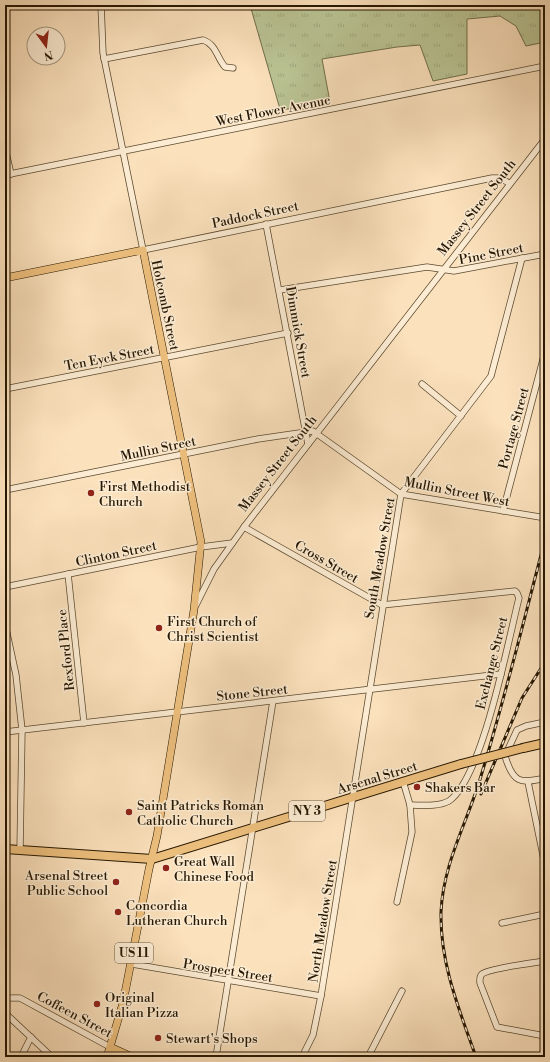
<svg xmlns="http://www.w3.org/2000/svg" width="550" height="1062" font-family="'Libre Bodoni',serif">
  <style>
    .grass { fill: url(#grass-tufts); stroke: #706e4b }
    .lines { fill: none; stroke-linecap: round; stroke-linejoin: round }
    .minor-casing { stroke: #5b4a30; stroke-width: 7 }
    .major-casing { stroke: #261702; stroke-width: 8 }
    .highway-casing { stroke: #261702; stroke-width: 10 }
    .minor { stroke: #fcecd3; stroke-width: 5.5 }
    .major { stroke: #eec07e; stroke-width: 7 }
    .highway { stroke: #eec07e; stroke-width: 8 }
    .rail-casing { stroke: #261702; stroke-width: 3 }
    .rail { stroke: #fcecd3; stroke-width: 1.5; stroke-dasharray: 4.5; stroke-linecap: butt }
    .highway-bridge-casing { stroke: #261702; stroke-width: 10; stroke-linecap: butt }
    .highway-bridge { stroke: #eec07e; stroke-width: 8 }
    .poi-dot { fill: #8f2418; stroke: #fcecd3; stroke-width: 1.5 }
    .labels { text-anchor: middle; stroke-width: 3; stroke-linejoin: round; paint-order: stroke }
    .shield { fill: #fcecd3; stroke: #665741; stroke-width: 1 }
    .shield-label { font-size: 12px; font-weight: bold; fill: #261702 }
    .street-label { font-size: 13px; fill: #261702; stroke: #fcecd3 }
    .poi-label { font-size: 13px; fill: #261702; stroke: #fcecd3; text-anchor: start }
  </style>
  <defs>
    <pattern id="grass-tufts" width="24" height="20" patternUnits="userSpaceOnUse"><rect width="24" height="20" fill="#bac494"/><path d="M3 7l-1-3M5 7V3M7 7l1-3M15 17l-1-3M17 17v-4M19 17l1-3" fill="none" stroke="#a0a87e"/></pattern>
  </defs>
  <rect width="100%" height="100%" fill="#fbe1bc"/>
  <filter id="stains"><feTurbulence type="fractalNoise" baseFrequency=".005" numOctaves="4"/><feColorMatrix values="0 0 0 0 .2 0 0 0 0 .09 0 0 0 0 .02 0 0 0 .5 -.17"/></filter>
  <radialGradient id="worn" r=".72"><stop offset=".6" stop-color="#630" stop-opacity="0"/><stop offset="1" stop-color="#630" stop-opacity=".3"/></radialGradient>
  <path class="grass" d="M 250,5 L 545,5 L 545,42 L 526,46 L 516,26 L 500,16 L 467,19 L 467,74 L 433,81 L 420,45 L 397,47 L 322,59 L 330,102 L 304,109 L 280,109 Z"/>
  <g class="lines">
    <g class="minor-casing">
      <g id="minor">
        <path d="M 101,5 L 103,53 L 143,250 L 492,178 L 500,178 L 509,183"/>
        <path d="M 104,59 L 203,40 C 216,44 217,58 225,67 L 233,68"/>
        <path d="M 5,148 L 11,174"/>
        <path d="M 5,175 L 545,66"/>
        <path d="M 266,224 L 308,444"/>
        <path d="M 280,290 L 427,267 L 454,271 L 545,254"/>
        <path d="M 422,384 L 461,416"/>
        <path d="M 5,389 L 288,333"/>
        <path d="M 5,490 L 258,439 L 313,431 L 401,494 L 540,517"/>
        <path d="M 503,511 L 545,352"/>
        <path d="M 244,527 L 382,605 L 515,591 L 517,593 L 519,598 C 508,641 483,777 449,801 C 438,807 422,805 410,805"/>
        <path d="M 68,574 L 84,723"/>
        <path d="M 5,587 L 201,547 L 232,543"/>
        <path d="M 196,605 L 214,569 L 244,527 L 545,139"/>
        <path d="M 5,624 L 16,675 L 22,730 L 20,850"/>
        <path d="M 545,722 L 526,726 L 517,730 L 505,756 C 513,783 520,784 545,778"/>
        <path d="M 5,732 L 501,674"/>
        <path d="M 528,782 L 545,865"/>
        <path d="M 397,902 L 412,832 L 410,805 L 403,781"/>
        <path d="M 502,923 L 545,914"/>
        <path d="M 545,961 C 533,963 490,968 482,974 C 479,977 480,980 480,983 L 497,1027 L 545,1036"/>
        <path d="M 132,964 L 321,996"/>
        <path d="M 5,998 L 20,998 L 110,1047"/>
        <path d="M 5,1013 L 52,1057"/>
        <path d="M 21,1057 L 31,1037"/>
        <path d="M 216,1057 L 273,701"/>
        <path d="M 302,1057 L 313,1035 L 321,996 L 401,494 L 491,376 L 522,258"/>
        <path d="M 368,1057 L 402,991"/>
      </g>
    </g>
    <g class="major-casing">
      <g id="major">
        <path d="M 5,278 L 143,250 L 201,542 L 194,610 L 157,836 L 149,869 L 123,1003 L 107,1057"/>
        <path d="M 110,1047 L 132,1057"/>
      </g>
    </g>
    <g class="highway-casing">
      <g id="highway">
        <path d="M 523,748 L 545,743"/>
        <path d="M 5,849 L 152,859 L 461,764"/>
      </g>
    </g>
    <use href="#minor" class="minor"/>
    <use href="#major" class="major"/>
    <use href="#highway" class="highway"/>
    <g class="rail-casing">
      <g id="rail">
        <path d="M 481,794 L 522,698 L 545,662"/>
        <path d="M 476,1057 C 459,1009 440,964 441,912 C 443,863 468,821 481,776 C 505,698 524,619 545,540"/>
      </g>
    </g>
    <use href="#rail" class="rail"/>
    <g class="highway-bridge-casing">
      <path id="highway-bridge" d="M 461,764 L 523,748"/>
    </g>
    <use href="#highway-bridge" class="highway-bridge"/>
  </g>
  <g class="poi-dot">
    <circle cx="91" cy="493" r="4"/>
    <circle cx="159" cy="628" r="4"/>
    <circle cx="417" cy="787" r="4"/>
    <circle cx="129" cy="812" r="4"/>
    <circle cx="166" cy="868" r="4"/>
    <circle cx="116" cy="882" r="4"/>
    <circle cx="118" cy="912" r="4"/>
    <circle cx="97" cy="1004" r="4"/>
    <circle cx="158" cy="1038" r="4"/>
  </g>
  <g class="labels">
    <g class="shield">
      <rect x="289" y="801" width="36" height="20" rx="3"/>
      <rect x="115" y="943" width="38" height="20" rx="3"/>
    </g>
    <g class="shield-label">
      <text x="307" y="815">NY 3</text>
      <text x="134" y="957">US 11</text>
    </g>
    <g class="street-label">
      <text transform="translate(273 110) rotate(-11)" y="5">West Flower Avenue</text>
      <text transform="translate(476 207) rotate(-52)" y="5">Massey Street South</text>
      <text transform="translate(255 214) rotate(-12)" y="5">Paddock Street</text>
      <text transform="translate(491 253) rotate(-11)" y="5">Pine Street</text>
      <text transform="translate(166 305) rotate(78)" y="5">Holcomb Street</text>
      <text transform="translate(299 332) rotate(80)" y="5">Dimmick Street</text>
      <text transform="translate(109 357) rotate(-11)" y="5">Ten Eyck Street</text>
      <text transform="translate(513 428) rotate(-75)" y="5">Portage Street</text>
      <text transform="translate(158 448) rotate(-12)" y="5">Mullin Street</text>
      <text transform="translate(277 463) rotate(-52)" y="5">Massey Street South</text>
      <text transform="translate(457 491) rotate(11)" y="5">Mullin Street West</text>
      <text transform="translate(116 553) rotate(-12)" y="5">Clinton Street</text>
      <text transform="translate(379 558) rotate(-80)" y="5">South Meadow Street</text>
      <text transform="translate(327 561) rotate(30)" y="5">Cross Street</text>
      <text transform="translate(65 650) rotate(-96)" y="5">Rexford Place</text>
      <text transform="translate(491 663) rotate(-76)" y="5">Exchange Street</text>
      <text transform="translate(252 692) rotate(-6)" y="5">Stone Street</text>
      <text transform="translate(377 777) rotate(-17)" y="5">Arsenal Street</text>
      <text transform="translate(322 921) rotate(-81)" y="5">North Meadow Street</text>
      <text transform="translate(228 970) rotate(9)" y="5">Prospect Street</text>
      <text transform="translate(75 1014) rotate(28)" y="5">Coffeen Street</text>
    </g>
    <g class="poi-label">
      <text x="99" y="491">First Methodist<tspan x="99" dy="15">Church</tspan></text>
      <text x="167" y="626">First Church of<tspan x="167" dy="15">Christ Scientist</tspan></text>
      <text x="425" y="792">Shakers Bar</text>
      <text x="137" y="810">Saint Patricks Roman<tspan x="137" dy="15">Catholic Church</tspan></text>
      <text x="174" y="866">Great Wall<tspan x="174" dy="15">Chinese Food</tspan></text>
      <text x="108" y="880" text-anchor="end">Arsenal Street<tspan x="108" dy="15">Public School</tspan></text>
      <text x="126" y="910">Concordia<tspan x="126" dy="15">Lutheran Church</tspan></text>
      <text x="105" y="1002">Original<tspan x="105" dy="15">Italian Pizza</tspan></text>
      <text x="166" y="1043">Stewart's Shops</text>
    </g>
  </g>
  <rect width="550" height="1062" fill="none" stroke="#fbe1bc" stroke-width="20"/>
  <rect x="6" y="6" width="538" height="1050" fill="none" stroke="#261702" stroke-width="2"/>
  <rect x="10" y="10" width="530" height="1042" fill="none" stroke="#261702"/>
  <g transform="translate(46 46) rotate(165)"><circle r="19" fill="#fcecd3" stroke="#a6977f"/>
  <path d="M0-3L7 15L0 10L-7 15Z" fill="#8f2418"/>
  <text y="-6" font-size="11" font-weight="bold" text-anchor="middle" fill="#261702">N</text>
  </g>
  <rect width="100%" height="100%" filter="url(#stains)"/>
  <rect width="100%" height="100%" fill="url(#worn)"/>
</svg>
